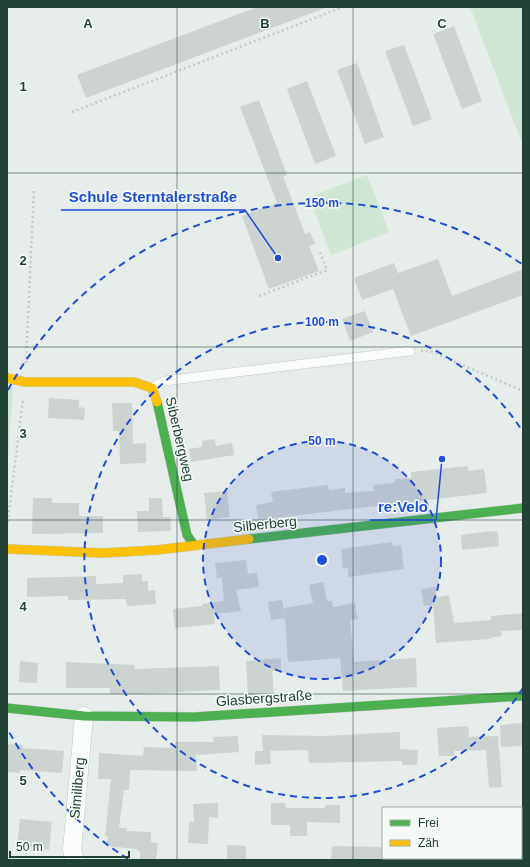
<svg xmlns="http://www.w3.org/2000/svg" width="530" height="867" font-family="Helvetica,sans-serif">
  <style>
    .green { fill: #cfe6d4 }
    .building { fill: #cdd3d0 }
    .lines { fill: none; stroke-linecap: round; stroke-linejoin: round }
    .lane-casing { stroke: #c3c9c6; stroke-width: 10 }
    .street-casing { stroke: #c3c9c6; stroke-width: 19 }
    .fast-casing { stroke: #c1cac6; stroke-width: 10 }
    .slow-casing { stroke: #c1cac6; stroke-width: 10 }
    .path { stroke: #c2cbc7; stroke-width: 2.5; stroke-dasharray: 2 3; stroke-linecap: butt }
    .lane { stroke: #fbfcfc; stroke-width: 9 }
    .street { stroke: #fbfcfc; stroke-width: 18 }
    .fast { stroke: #4caf50; stroke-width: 9 }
    .slow { stroke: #ffc107; stroke-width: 9 }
    .grid { fill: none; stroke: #224236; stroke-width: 1; stroke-opacity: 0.55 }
    .ring { fill: none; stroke: #1d4ed8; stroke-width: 2; stroke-dasharray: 7 5 }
    .labels { text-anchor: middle; stroke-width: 3; stroke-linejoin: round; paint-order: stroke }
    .street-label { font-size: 14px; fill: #224236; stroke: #f5faf7 }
    .grid-label { font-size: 13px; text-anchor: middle; font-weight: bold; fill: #224236; stroke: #f5faf7; stroke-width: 3; stroke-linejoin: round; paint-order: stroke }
    .centre { fill: #1d4ed8; stroke: #f5faf7; stroke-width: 2 }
    .ring-label { font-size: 12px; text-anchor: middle; font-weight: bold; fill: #1d4ed8; stroke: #f5faf7; stroke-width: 3; stroke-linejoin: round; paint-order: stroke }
    .leader { fill: none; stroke: #1d4ed8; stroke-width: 1.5 }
    .callout-dot { fill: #1d4ed8; stroke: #f5faf7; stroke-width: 1.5 }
    .callout-label { font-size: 15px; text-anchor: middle; font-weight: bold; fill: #1d4ed8; stroke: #f5faf7; stroke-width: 3; stroke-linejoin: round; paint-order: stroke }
  </style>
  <rect width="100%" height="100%" fill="#e6ece9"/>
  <g class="green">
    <path d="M 470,7 L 523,7 L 523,146 Z"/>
    <path d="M 367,175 L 389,232 L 331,255 L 309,197 Z"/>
    <path d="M 13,388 L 8,457 L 7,463 L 7,390 Z"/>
  </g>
  <g class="building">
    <path d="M 257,7 L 325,8 L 86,98 L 77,75 Z"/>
    <path d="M 454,26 L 482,101 L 462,109 L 433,34 Z"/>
    <path d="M 404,45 L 432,119 L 413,126 L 385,51 Z"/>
    <path d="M 357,63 L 384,137 L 365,144 L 337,70 Z"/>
    <path d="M 307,81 L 336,156 L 315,164 L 287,89 Z"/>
    <path d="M 259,100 L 287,175 L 283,176 L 305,234 L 310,232 L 315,244 L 309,246 L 319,271 L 269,289 L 242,216 L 277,203 L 240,107 Z"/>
    <path d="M 438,259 L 452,296 L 523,269 L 523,295 L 411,336 L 393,289 L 362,300 L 354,278 L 394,263 L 398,273 Z"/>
    <path d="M 365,311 L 373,332 L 350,341 L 342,319 Z"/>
    <path d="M 49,398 L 79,400 L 79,407 L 85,408 L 84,420 L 48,418 Z"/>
    <path d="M 112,403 L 132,403 L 133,444 L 146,443 L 146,463 L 120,464 L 119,431 L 113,431 Z"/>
    <path d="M 215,439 L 216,446 L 232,443 L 234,455 L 191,462 L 189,449 L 202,447 L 202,441 Z"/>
    <path d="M 468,466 L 468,471 L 484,469 L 487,493 L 258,520 L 256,505 L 273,502 L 271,492 L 328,485 L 329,490 L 345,488 L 345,493 L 374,491 L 373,485 L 395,483 L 395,479 L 411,478 L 411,472 Z"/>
    <path d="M 227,491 L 230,517 L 207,520 L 204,493 Z"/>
    <path d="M 33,498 L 52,498 L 52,503 L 79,503 L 79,516 L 103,516 L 103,533 L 32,534 Z"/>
    <path d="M 149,498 L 162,498 L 163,517 L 170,517 L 171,531 L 138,532 L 137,511 L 149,511 Z"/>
    <path d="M 490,531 L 498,532 L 499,546 L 462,550 L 461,535 Z"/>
    <path d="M 392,542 L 393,546 L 401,545 L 404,569 L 348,577 L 348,568 L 343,569 L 341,549 Z"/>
    <path d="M 246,560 L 248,574 L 257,573 L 259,587 L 236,590 L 241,611 L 214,614 L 215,624 L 175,628 L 173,609 L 202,606 L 202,604 L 224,601 L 222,577 L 217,578 L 215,563 Z"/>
    <path d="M 142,574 L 142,581 L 148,581 L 148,591 L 155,590 L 156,604 L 127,606 L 126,599 L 68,600 L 68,596 L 27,597 L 27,578 L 96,576 L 96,584 L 123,583 L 123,575 Z"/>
    <path d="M 323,582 L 327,601 L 332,601 L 333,607 L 355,603 L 358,619 L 350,620 L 354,662 L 416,658 L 417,687 L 343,691 L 340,658 L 288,662 L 285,618 L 271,620 L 268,602 L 282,600 L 285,616 L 284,608 L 313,603 L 309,585 Z"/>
    <path d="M 435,587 L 437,597 L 449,595 L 454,623 L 491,620 L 491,616 L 523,613 L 523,630 L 501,631 L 502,636 L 489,638 L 489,639 L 436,643 L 433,605 L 424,606 L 421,589 Z"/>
    <path d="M 281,658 L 281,671 L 272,671 L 274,693 L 248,695 L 246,661 Z"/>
    <path d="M 20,661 L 38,663 L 37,683 L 19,682 Z"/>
    <path d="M 66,662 L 135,665 L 134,669 L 219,666 L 220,690 L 142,694 L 110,694 L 110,688 L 66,688 Z"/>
    <path d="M 523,723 L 523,744 L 521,744 L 521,746 L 501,747 L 500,725 Z"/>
    <path d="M 468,726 L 469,737 L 498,736 L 502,787 L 489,788 L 486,750 L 454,751 L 454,756 L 439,756 L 437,728 Z"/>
    <path d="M 400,732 L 400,749 L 418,750 L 417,765 L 402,765 L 402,761 L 309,763 L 308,750 L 267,751 L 270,751 L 271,764 L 255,765 L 255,751 L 263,751 L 262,735 L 326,736 Z"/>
    <path d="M 238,736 L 239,752 L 196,755 L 197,771 L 130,770 L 129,790 L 124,790 L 119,828 L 127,828 L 126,831 L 151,832 L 151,842 L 158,843 L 156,860 L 140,859 L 140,851 L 137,851 L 137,849 L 106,846 L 108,836 L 105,836 L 111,779 L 98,779 L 99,753 L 143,756 L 144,747 L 175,748 L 175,742 L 214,742 L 213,737 Z"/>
    <path d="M 7,744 L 22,745 L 22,748 L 64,751 L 62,773 L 20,770 L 20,773 L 7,772 Z"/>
    <path d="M 218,803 L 218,818 L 209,817 L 208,844 L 188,843 L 189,821 L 194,822 L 193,804 Z"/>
    <path d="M 271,803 L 285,803 L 286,808 L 325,808 L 325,805 L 340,805 L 340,823 L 307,822 L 307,836 L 290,836 L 290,825 L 271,825 Z"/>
    <path d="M 20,819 L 52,822 L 49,850 L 17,847 Z"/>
    <path d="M 227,845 L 246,846 L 246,860 L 227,860 Z"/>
    <path d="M 332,846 L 383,847 L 383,860 L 331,860 Z"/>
  </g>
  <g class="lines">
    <g class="lane-casing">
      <path id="lane" d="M 152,388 L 164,381 L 410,351"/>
    </g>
    <g class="street-casing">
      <path id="street" d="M 75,860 L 72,850 L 84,716"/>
    </g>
    <g class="fast-casing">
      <g id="fast">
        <path d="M 157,402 L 187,535 L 194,545"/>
        <path d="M 249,539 L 523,508"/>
        <path d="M 7,708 L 84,716 L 194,717 L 523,696"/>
      </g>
    </g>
    <g class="slow-casing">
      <g id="slow">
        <path d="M 7,378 L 25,382 L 134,382 L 152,388 L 157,402"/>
        <path d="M 9,549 L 103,553 L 157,550 L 249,539"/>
      </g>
    </g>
    <g class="path">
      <path d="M 72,112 L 343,7"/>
      <path d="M 259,296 L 327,270 L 319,250"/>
      <path d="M 421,351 L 430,351 L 523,391"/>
      <path d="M 26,363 L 34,188"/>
      <path d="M 7,527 L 23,400"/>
    </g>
    <use href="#lane" class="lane"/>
    <use href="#street" class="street"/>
    <use href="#fast" class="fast"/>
    <use href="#slow" class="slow"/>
  </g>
  <path class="grid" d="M 177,7 L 177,860M 353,7 L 353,860M 7,173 L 523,173M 7,347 L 523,347M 7,520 L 523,520M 7,694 L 523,694"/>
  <circle cx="322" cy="560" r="119" fill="#1d4ed8" fill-opacity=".12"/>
  <g class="ring">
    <circle cx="322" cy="560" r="119"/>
    <path d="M523 688A238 238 0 1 1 523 432"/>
    <path d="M128 859A357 357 0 0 1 8 730M8 390A357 357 0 0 1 522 264"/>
  </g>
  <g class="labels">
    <g class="street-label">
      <text transform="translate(180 439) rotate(77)" y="5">Siberbergweg</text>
      <text transform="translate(265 524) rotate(-6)" y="5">Silberberg</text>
      <text transform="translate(264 698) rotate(-4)" y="5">Glasbergstraße</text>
      <text transform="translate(77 788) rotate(-85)" y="5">Similiberg</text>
    </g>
  </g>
  <g class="grid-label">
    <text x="88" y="28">A</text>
    <text x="265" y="28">B</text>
    <text x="442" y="28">C</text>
    <text x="23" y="91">1</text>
    <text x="23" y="265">2</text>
    <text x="23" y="438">3</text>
    <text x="23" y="611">4</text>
    <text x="23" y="785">5</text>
  </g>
  <circle cx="322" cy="560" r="6" class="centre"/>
  <g class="ring-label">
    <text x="322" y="207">150 m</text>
    <text x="322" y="326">100 m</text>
    <text x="322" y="445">50 m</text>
  </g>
  <path class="leader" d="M278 258L245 210H61M442 459L436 520H370"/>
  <g class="callout-dot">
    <circle cx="278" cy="258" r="4"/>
    <circle cx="442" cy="459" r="4"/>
  </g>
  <g class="callout-label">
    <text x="153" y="202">Schule Sterntalerstraße</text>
    <text x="403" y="512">re:Velo</text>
  </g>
  <rect width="530" height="867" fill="none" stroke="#224236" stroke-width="16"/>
  <rect x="382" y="807" width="140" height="52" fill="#f5faf7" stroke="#a1b0aa"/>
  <rect x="390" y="820" width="20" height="6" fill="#4caf50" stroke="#a1b0aa"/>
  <text x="418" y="827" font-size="12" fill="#224236">Frei</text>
  <rect x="390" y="840" width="20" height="6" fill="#ffc107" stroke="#a1b0aa"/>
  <text x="418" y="847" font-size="12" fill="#224236">Zäh</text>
  <path d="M10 851v6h119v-6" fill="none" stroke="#224236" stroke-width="2"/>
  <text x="16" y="851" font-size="12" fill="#224236" stroke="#f5faf7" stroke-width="3" paint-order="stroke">50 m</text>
</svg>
